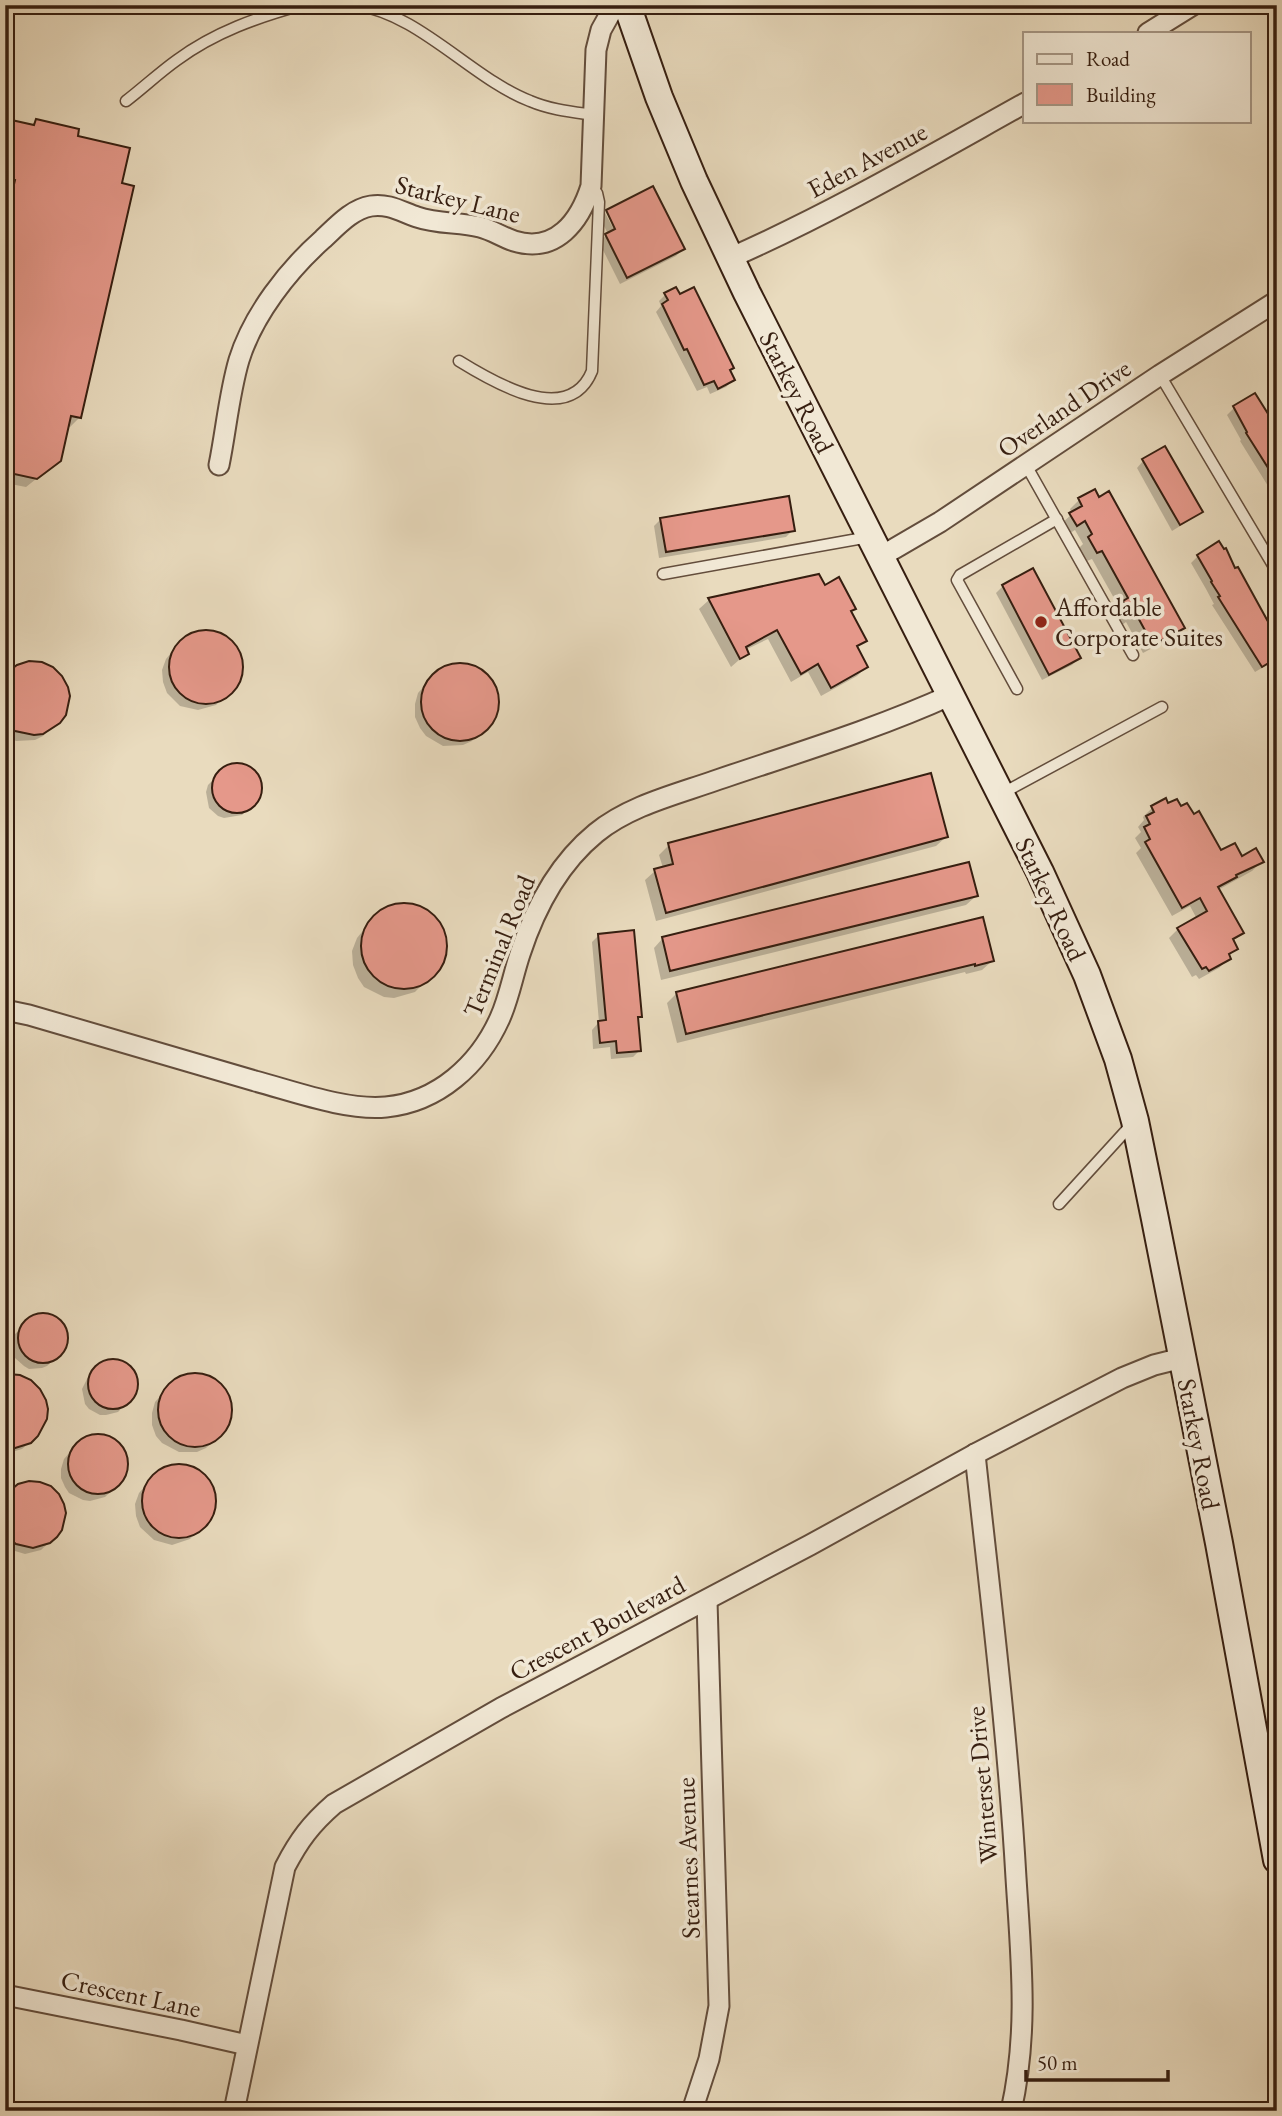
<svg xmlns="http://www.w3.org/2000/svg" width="1282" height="2116" font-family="'EB Garamond',serif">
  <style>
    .shadow { fill: #0003 }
    .building { fill: #e5988a; stroke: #361e10; stroke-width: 2 }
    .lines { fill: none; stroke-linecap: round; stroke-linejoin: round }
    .lane-casing { stroke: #634d3c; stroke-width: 13 }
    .street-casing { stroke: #634d3c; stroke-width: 23 }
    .secondary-casing { stroke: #361e10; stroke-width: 30 }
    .lane { stroke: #f1e8d5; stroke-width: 10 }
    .street { stroke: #f1e8d5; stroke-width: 19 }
    .secondary { stroke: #f1e8d5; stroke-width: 26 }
    .poi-dot { fill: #8f2418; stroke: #f1e8d5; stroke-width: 2.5 }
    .labels { text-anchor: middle; stroke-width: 7; stroke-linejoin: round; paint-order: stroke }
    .street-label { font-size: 26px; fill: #361e10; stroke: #f1e8d5 }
    .poi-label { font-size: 26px; fill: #361e10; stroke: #f1e8d5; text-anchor: start }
  </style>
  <rect width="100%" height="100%" fill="#e9dbbe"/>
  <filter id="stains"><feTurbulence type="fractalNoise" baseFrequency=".00286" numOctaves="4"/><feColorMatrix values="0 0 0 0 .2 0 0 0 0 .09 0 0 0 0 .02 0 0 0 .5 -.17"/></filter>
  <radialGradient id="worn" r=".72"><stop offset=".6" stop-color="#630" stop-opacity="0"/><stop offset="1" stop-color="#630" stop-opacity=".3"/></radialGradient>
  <g class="shadow">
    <path d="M 7,121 L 31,126 L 36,121 L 80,417 L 70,427 L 67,426 L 60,460 L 26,487 L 5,483 L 5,123 Z"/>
    <path d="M 605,213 L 618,237 L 683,249 L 676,256 L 620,284 L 599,242 L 608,234 L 600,218 Z"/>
    <path d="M 666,294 L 728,371 L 733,380 L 726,387 L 710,394 L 707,387 L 697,391 L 656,312 L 661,306 L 659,301 Z"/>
    <path d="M 1255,396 L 1277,430 L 1277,492 L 1273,494 L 1240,441 L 1241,440 L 1227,415 L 1234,408 Z"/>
    <path d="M 1143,461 L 1200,511 L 1193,518 L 1172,531 L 1137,468 Z"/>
    <path d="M 1079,500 L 1182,627 L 1173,637 L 1143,653 L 1126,622 L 1122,625 L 1114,612 L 1119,607 L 1092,559 L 1087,561 L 1079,548 L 1083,544 L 1075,530 L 1067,535 L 1061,524 L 1072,514 L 1070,509 Z"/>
    <path d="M 661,519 L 793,530 L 786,537 L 659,558 L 654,526 Z"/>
    <path d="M 1198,556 L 1277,642 L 1277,659 L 1255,672 L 1212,605 L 1214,604 L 1206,589 L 1191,563 Z"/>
    <path d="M 818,576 L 824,587 L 854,608 L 850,613 L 864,641 L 856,649 L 866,667 L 857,676 L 821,696 L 808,672 L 791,682 L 768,639 L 745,650 L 747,653 L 731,667 L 699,609 L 709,600 Z"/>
    <path d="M 1003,586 L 1079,658 L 1072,665 L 1042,680 L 996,593 Z"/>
    <path d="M 202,631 L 214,632 L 225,637 L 234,645 L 239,655 L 240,674 L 237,683 L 216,705 L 198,710 L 180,706 L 167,693 L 163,682 L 162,670 L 166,659 L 181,641 L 191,634 Z"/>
    <path d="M 457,664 L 469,665 L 480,670 L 489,679 L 495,690 L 496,709 L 493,718 L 472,741 L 463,745 L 443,746 L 426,736 L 420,728 L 415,717 L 415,704 L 418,693 L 434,675 L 444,668 Z"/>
    <path d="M 5,676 L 64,714 L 43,736 L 35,740 L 16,741 L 5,735 Z"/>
    <path d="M 243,765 L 256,773 L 260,780 L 258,798 L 242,815 L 224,818 L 218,816 L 209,808 L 206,792 L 208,785 L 227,766 Z"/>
    <path d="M 1152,808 L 1221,853 L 1261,862 L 1252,871 L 1218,890 L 1242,933 L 1232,942 L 1236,949 L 1228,957 L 1229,958 L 1219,968 L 1199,979 L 1196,975 L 1192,977 L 1169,938 L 1178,929 L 1197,919 L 1190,906 L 1172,916 L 1136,853 L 1141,848 L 1135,838 L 1141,832 L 1138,827 L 1144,820 L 1143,817 Z"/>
    <path d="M 946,837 L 936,846 L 656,921 L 645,880 L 655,871 L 663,868 L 659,855 L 669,845 Z"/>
    <path d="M 976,896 L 966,905 L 661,980 L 654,948 L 663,938 Z"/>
    <path d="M 400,905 L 414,906 L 427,912 L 437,921 L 443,933 L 445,944 L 444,955 L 441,965 L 415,992 L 394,998 L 384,997 L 364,987 L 358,978 L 353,965 L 352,951 L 357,938 L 375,916 L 387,909 Z"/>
    <path d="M 599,935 L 640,1016 L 637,1020 L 640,1050 L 633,1057 L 611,1059 L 610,1047 L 593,1049 L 592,1030 L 599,1022 L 592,942 Z"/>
    <path d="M 992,961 L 982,970 L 966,974 L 965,972 L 677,1043 L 667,1003 L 677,993 Z"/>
    <path d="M 49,1315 L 61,1324 L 65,1330 L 66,1343 L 60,1354 L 47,1366 L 42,1368 L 29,1369 L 24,1366 L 15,1358 L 12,1343 L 14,1335 L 33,1317 Z"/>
    <path d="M 119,1361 L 132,1370 L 136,1377 L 136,1389 L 134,1395 L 118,1412 L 106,1415 L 100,1415 L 89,1409 L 85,1404 L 82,1389 L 89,1375 L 97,1367 L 104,1363 Z"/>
    <path d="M 192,1374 L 204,1375 L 214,1380 L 223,1388 L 229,1399 L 230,1417 L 221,1434 L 206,1448 L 197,1452 L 179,1452 L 162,1443 L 156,1436 L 152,1425 L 152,1413 L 155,1402 L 171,1384 L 181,1378 Z"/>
    <path d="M 5,1377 L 29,1443 L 22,1449 L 5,1454 Z"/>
    <path d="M 95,1436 L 105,1436 L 113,1440 L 120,1447 L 125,1455 L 126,1470 L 119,1484 L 105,1497 L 90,1501 L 83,1500 L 69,1493 L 65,1487 L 61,1478 L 61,1469 L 64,1459 L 77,1444 L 86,1438 Z"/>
    <path d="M 175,1466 L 187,1467 L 198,1472 L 207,1480 L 212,1490 L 213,1509 L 210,1517 L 190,1539 L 172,1545 L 154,1540 L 140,1527 L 136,1516 L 135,1504 L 139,1493 L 154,1476 L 164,1469 Z"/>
    <path d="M 5,1496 L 56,1536 L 41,1550 L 25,1554 L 5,1548 Z"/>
  </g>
  <g class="building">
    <path d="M 7,119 L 34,125 L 36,119 L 79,129 L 78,136 L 130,148 L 122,183 L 134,186 L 81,418 L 71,416 L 61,461 L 37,479 L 5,472 L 5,224 L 15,180 L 5,178 Z"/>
    <path d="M 653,186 L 685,249 L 627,278 L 605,234 L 615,229 L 606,210 Z"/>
    <path d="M 676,287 L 680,294 L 694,287 L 734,368 L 730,370 L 735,380 L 718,389 L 714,381 L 704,385 L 687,349 L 684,350 L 662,304 L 668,300 L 664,293 Z"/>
    <path d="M 1255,393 L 1277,428 L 1277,482 L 1246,433 L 1247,432 L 1233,406 Z"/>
    <path d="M 1165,446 L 1203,512 L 1180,525 L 1142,459 Z"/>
    <path d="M 1095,489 L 1099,497 L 1109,491 L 1185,628 L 1153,645 L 1136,614 L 1131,617 L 1123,601 L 1128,598 L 1102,551 L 1097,553 L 1088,537 L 1092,534 L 1085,521 L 1077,526 L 1069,513 L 1082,506 L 1078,498 Z"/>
    <path d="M 789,496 L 795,531 L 666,552 L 660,518 Z"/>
    <path d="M 1219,541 L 1224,549 L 1226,548 L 1235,568 L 1238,567 L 1277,638 L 1277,658 L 1262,667 L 1218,597 L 1220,596 L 1211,582 L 1212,581 L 1197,555 Z"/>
    <path d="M 1033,568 L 1081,658 L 1049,675 L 1002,585 Z"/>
    <path d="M 819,574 L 825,585 L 839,577 L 856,609 L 851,611 L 867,641 L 857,646 L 868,667 L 831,688 L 818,664 L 801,674 L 777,630 L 746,647 L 749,654 L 740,659 L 708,598 Z"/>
    <circle cx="206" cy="667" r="37"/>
    <path d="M 29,661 L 42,662 L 53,667 L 62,676 L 68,687 L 70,696 L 66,715 L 60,723 L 43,734 L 34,735 L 15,731 L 5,723 L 5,674 L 17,665 Z"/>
    <circle cx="460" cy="702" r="39"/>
    <circle cx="237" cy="788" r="25"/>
    <path d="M 931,773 L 948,837 L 666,913 L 654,869 L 673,864 L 668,843 Z"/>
    <path d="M 1166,798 L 1168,803 L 1177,799 L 1181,806 L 1187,803 L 1194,814 L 1199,811 L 1221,850 L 1235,843 L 1242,856 L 1256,848 L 1264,862 L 1236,875 L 1237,877 L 1218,887 L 1244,933 L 1233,939 L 1238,949 L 1229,954 L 1231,959 L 1209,971 L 1206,967 L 1202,969 L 1177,928 L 1207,911 L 1200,898 L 1182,908 L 1145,842 L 1150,839 L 1144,827 L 1150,824 L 1146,816 L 1154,812 L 1151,806 Z"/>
    <path d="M 969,862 L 978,896 L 670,971 L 662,937 Z"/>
    <circle cx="404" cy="946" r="43"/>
    <path d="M 983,917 L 994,961 L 975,966 L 975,964 L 686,1034 L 676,992 Z"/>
    <path d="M 634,930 L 642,1017 L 638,1017 L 641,1051 L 617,1053 L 616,1041 L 600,1043 L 598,1021 L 606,1020 L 598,934 Z"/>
    <circle cx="43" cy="1338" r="25"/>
    <circle cx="113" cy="1384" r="25"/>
    <circle cx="195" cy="1410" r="37"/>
    <path d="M 8,1374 L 20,1375 L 31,1380 L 40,1389 L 46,1400 L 48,1409 L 47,1419 L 38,1436 L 31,1443 L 12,1449 L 5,1448 L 5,1375 Z"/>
    <circle cx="98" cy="1464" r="30"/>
    <circle cx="179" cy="1501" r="37"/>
    <path d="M 29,1481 L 40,1482 L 51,1486 L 59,1494 L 64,1504 L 66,1513 L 62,1530 L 57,1537 L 50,1543 L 33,1548 L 16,1544 L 5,1535 L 5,1495 L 18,1484 Z"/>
  </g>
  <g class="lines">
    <g class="lane-casing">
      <g id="lane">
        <path d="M 355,5 C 419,13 471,78 530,101 C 551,110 573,112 594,115"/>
        <path d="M 126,101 C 143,88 160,72 177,60 C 215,32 258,17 302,5"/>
        <path d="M 459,361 C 493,382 569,428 592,371 L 599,202 L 597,193 L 591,187"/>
        <path d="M 1160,375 L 1277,572"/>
        <path d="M 1026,465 L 1133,655"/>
        <path d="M 663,574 L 869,537"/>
        <path d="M 1017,689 L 957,580 L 960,575 L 1057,519"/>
        <path d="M 1001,794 L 1162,707"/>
        <path d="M 1059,1204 L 1132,1124"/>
      </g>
    </g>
    <g class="street-casing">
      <g id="street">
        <path d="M 1148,33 L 1193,5"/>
        <path d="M 730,258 C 832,213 928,157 1025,103"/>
        <path d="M 219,465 C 226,431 229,394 239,360 C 253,315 288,270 323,239 C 337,226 352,209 371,206 C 388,203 402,212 417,217 C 437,224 459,222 480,227 C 492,230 502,237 514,241 C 556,254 580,221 591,186 L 596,50 L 601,30 L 615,5"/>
        <path d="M 880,557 L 940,522 L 1160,375 L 1277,301"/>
        <path d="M 5,1010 L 29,1015 C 104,1037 179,1059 255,1081 C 293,1091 347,1111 386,1107 C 438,1102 479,1065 500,1018 C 509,998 513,975 520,954 C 535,908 558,864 596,833 C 629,806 674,795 714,781 C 793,754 874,730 951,695"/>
        <path d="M 975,1454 C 990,1595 1008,1736 1016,1878 C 1021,1957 1029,2032 1011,2111"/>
        <path d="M 5,1995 L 181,2030 L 247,2045"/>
        <path d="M 234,2111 L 285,1867 C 299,1840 311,1824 334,1804 L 501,1708 L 810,1545 L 975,1454 L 1122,1378 L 1154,1365 L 1182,1358"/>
        <path d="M 692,2111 L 709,2059 L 719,2006 L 707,1601"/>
      </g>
    </g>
    <g class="secondary-casing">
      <path id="secondary" d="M 627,5 L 659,97 L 694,181 L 747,293 L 1040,872 L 1087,975 L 1118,1059 L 1135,1121 L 1155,1219 L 1219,1543 L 1277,1860"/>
    </g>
    <use href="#lane" class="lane"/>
    <use href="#street" class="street"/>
    <use href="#secondary" class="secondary"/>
  </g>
  <circle class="poi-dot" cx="1041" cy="622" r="7"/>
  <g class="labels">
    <g class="street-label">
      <text transform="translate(867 160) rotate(-28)" y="9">Eden Avenue</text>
      <text transform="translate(458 199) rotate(14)" y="9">Starkey Lane</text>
      <text transform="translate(797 392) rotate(63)" y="9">Starkey Road</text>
      <text transform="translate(1064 408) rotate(-34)" y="9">Overland Drive</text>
      <text transform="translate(1051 899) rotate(65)" y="9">Starkey Road</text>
      <text transform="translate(499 946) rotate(-68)" y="9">Terminal Road</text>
      <text transform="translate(1199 1444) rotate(79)" y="9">Starkey Road</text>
      <text transform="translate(597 1628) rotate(-28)" y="9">Crescent Boulevard</text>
      <text transform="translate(982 1785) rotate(-95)" y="9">Winterset Drive</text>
      <text transform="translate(688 1858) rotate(-92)" y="9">Stearnes Avenue</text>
      <text transform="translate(131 1994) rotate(12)" y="9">Crescent Lane</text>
    </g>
    <g class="poi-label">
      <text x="1055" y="616">Affordable<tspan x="1055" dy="30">Corporate Suites</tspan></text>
    </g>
  </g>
  <rect width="1282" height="2116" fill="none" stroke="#e9dbbe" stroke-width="28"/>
  <rect x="7" y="7" width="1268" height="2102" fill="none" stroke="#361e10" stroke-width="3.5"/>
  <rect x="14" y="14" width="1254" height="2088" fill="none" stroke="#361e10" stroke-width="2"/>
  <rect x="1023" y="32" width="228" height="91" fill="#f1e8d5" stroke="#a69786" stroke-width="2"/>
  <rect x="1037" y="54" width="35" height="10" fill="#f1e8d5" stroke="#a69786" stroke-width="2"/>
  <text x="1086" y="66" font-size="21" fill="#361e10">Road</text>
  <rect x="1037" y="84" width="35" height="21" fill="#e5988a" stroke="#a69786" stroke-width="2"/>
  <text x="1086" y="102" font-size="21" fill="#361e10">Building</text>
  <path d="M1026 2070v10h142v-10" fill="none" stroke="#361e10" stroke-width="3.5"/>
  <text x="1037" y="2070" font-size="21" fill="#361e10" stroke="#f1e8d5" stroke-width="5" paint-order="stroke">50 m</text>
  <rect width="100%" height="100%" filter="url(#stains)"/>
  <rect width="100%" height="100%" fill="url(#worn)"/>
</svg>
